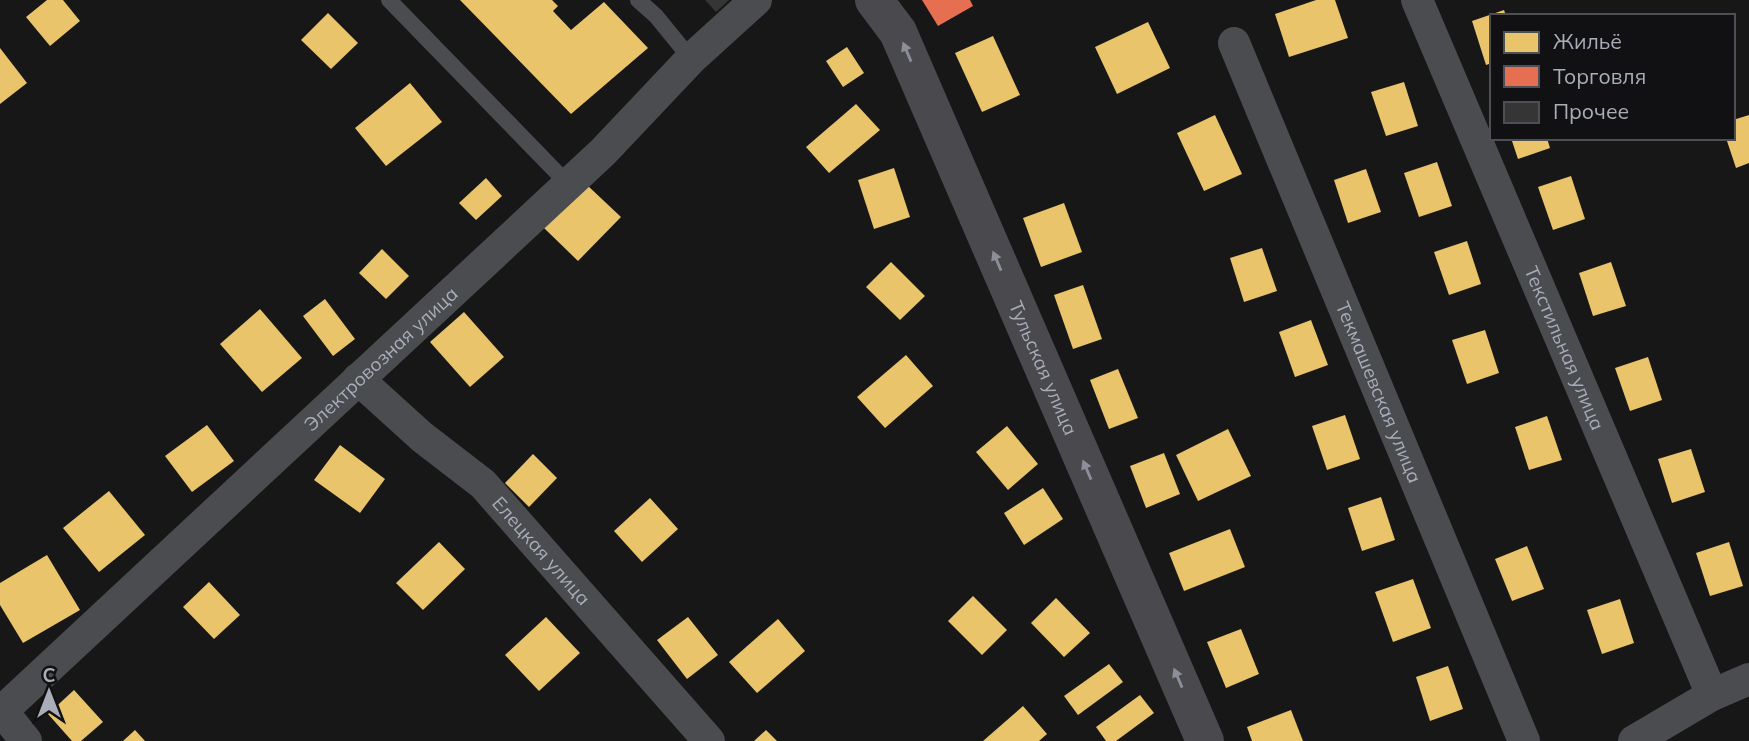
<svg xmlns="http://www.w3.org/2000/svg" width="1749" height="741" font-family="Mulish,sans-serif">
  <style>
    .homes { fill: #e9c46a }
    .shops { fill: #e76f51 }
    .building { fill: #353536 }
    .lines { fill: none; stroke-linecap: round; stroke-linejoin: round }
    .service { stroke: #4b4c50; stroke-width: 16 }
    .minor { stroke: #4b4c50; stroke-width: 32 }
    .secondary { stroke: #4a4a4e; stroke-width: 38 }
    .oneway { fill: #8c8f98 }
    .labels { text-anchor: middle; stroke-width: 7; stroke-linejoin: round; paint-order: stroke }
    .street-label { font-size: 19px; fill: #a8adb8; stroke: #111113 }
  </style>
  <rect width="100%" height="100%" fill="#171717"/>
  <g class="homes">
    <path d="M 47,0 L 63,0 L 80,21 L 50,46 L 26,17 Z"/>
    <path d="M 460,0 L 552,0 L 558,6 L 553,11 L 571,30 L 604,2 L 648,48 L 571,114 Z"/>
    <path d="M 1316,0 L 1335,0 L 1348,38 L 1289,57 L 1275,14 Z"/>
    <path d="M 1504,10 L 1506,16 L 1492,16 L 1492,63 L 1486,65 L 1472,21 Z"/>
    <path d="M 328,13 L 358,43 L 331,69 L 301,40 Z"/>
    <path d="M 1148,22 L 1170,68 L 1117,94 L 1095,47 Z"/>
    <path d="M 993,36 L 1020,95 L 982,112 L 955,53 Z"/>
    <path d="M 847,47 L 864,73 L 843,87 L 826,61 Z"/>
    <path d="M 0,48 L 27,83 L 0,104 Z"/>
    <path d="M 1404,82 L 1418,126 L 1386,136 L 1371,92 Z"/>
    <path d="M 410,83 L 442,122 L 386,166 L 355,128 Z"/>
    <path d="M 856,104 L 880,130 L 829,173 L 806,147 Z"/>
    <path d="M 1215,115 L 1242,174 L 1204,191 L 1177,133 Z"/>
    <path d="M 1749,115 L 1749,163 L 1736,168 L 1726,138 L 1733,138 L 1733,120 Z"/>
    <path d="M 1511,138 L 1547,138 L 1550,148 L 1518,159 Z"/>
    <path d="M 1437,162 L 1452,206 L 1419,217 L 1404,173 Z"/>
    <path d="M 894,168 L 910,217 L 874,229 L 858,180 Z"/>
    <path d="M 1366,169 L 1381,212 L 1348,223 L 1334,180 Z"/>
    <path d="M 1571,176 L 1585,219 L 1553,230 L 1538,187 Z"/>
    <path d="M 486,178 L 502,196 L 476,220 L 459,203 Z"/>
    <path d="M 587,185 L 621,217 L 578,261 L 544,228 Z"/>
    <path d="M 1064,203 L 1082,252 L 1041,267 L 1023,218 Z"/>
    <path d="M 1467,241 L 1481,284 L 1449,295 L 1434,252 Z"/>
    <path d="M 1262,248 L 1277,291 L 1244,302 L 1230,258 Z"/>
    <path d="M 382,249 L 409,276 L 386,299 L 359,273 Z"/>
    <path d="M 891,262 L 925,296 L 900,320 L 866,287 Z"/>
    <path d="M 1611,262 L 1626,306 L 1593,316 L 1579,273 Z"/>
    <path d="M 1083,285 L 1102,339 L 1073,349 L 1054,295 Z"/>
    <path d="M 325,299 L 355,339 L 333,356 L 303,316 Z"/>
    <path d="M 260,309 L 302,358 L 262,392 L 220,344 Z"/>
    <path d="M 464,312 L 504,357 L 470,387 L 430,342 Z"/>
    <path d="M 1311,320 L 1328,365 L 1295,377 L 1279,332 Z"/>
    <path d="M 1485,330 L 1499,373 L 1467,384 L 1452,340 Z"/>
    <path d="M 906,355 L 933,386 L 885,428 L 857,397 Z"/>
    <path d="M 1648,357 L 1662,400 L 1630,411 L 1615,368 Z"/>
    <path d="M 1118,369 L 1138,418 L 1109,429 L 1090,380 Z"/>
    <path d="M 1345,415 L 1360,459 L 1327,470 L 1312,426 Z"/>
    <path d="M 1547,416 L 1562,460 L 1529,470 L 1515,427 Z"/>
    <path d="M 207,425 L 234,461 L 192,492 L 165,456 Z"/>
    <path d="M 1007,426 L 1038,464 L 1008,490 L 976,452 Z"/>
    <path d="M 1228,429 L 1251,476 L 1198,501 L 1176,455 Z"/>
    <path d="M 340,445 L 385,479 L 360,513 L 314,480 Z"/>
    <path d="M 1691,449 L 1705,492 L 1672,503 L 1658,459 Z"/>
    <path d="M 1164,453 L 1180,494 L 1146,508 L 1130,466 Z"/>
    <path d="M 533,454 L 557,478 L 529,507 L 505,483 Z"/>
    <path d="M 1043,488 L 1063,519 L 1024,545 L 1004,513 Z"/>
    <path d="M 109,491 L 145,535 L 99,572 L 63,528 Z"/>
    <path d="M 1381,497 L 1395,540 L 1362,551 L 1348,508 Z"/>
    <path d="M 650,498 L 678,529 L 642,562 L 614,531 Z"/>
    <path d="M 1230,529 L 1245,567 L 1184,591 L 1169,553 Z"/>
    <path d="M 439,542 L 465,569 L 423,610 L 396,583 Z"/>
    <path d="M 1729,542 L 1743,586 L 1710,596 L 1696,553 Z"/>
    <path d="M 1527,546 L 1544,589 L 1512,601 L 1495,559 Z"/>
    <path d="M 47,555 L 80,610 L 23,643 L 0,605 L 0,583 Z"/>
    <path d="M 1413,579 L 1431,628 L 1393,642 L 1375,592 Z"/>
    <path d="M 209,582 L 240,615 L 214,639 L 183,607 Z"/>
    <path d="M 973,596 L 1007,630 L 982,655 L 948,621 Z"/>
    <path d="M 1056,598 L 1090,633 L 1064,657 L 1031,623 Z"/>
    <path d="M 1620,599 L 1634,643 L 1602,654 L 1587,610 Z"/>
    <path d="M 546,617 L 580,653 L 539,691 L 505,655 Z"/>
    <path d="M 688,617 L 718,655 L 687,679 L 657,640 Z"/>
    <path d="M 778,619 L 805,651 L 757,693 L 729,662 Z"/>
    <path d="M 1241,629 L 1259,674 L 1226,688 L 1207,642 Z"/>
    <path d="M 1109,664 L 1123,682 L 1078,715 L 1064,696 Z"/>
    <path d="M 1448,666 L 1463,709 L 1430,721 L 1416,677 Z"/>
    <path d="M 74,690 L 103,722 L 81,741 L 72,741 L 48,714 Z"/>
    <path d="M 1140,695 L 1154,713 L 1116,741 L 1106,741 L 1096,727 Z"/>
    <path d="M 1023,706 L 1047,734 L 1039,741 L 983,741 Z"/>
    <path d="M 1291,710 L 1303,741 L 1252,741 L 1247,727 Z"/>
    <path d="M 135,730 L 145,741 L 123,741 Z"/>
    <path d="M 766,730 L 777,741 L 754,741 Z"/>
  </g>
  <path class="shops" d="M 922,0 L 970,0 L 973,6 L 938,26 Z"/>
  <path class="building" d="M 705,0 L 729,0 L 716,12 Z"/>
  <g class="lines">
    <g class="service">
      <path d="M 389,0 L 568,184"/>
      <path d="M 638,0 L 656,16 L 691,59"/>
    </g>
    <g class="minor">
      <path id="s1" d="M 1417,0 L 1712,695"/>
      <path id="s2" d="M 1234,43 L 1524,741"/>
      <path id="s3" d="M 358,379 L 422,437 L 483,484 L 709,741"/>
      <path d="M 3,712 L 26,741"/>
      <path id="s4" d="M 0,713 L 603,152 L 691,59 L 756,0"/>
      <path d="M 1634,741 L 1712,695 L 1749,679"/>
    </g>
    <path class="secondary" id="s5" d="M 874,0 L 898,32 L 1205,741"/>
  </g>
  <defs><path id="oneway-solid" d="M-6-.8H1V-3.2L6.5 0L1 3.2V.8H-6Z" transform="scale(1.75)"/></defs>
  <g class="oneway">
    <use href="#oneway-solid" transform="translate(907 52) rotate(-113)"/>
    <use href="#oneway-solid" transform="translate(997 261) rotate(-113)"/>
    <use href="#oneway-solid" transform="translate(1087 470) rotate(-113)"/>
    <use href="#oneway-solid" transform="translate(1178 678) rotate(-113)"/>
  </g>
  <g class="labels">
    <g class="street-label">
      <text dy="7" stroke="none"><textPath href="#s1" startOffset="378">Текстильная улица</textPath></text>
      <text dy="7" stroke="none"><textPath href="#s4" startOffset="520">Электровозная улица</textPath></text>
      <text dy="7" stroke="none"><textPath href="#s5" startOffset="406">Тульская улица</textPath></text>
      <text dy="7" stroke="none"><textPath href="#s2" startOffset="378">Текмашевская улица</textPath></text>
      <text dy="7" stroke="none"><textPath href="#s3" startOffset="252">Елецкая улица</textPath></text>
    </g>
  </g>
  <rect x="1490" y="14" width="245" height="126" fill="#111113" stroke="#4d4f55" stroke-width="2"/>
  <rect x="1504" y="32" width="35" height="21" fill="#e9c46a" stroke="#4d4f55" stroke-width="2"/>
  <text x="1553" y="49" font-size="21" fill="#a8adb8">Жильё</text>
  <rect x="1504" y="66" width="35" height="21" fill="#e76f51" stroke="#4d4f55" stroke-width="2"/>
  <text x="1553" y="84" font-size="21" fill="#a8adb8">Торговля</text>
  <rect x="1504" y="102" width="35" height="21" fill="#353536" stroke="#4d4f55" stroke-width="2"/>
  <text x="1553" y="119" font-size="21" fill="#a8adb8">Прочее</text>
  <g transform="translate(49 692)" stroke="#111113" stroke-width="5" paint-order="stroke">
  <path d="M0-5L12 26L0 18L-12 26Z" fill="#a8adb8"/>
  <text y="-10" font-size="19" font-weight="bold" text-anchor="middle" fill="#a8adb8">С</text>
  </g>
</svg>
